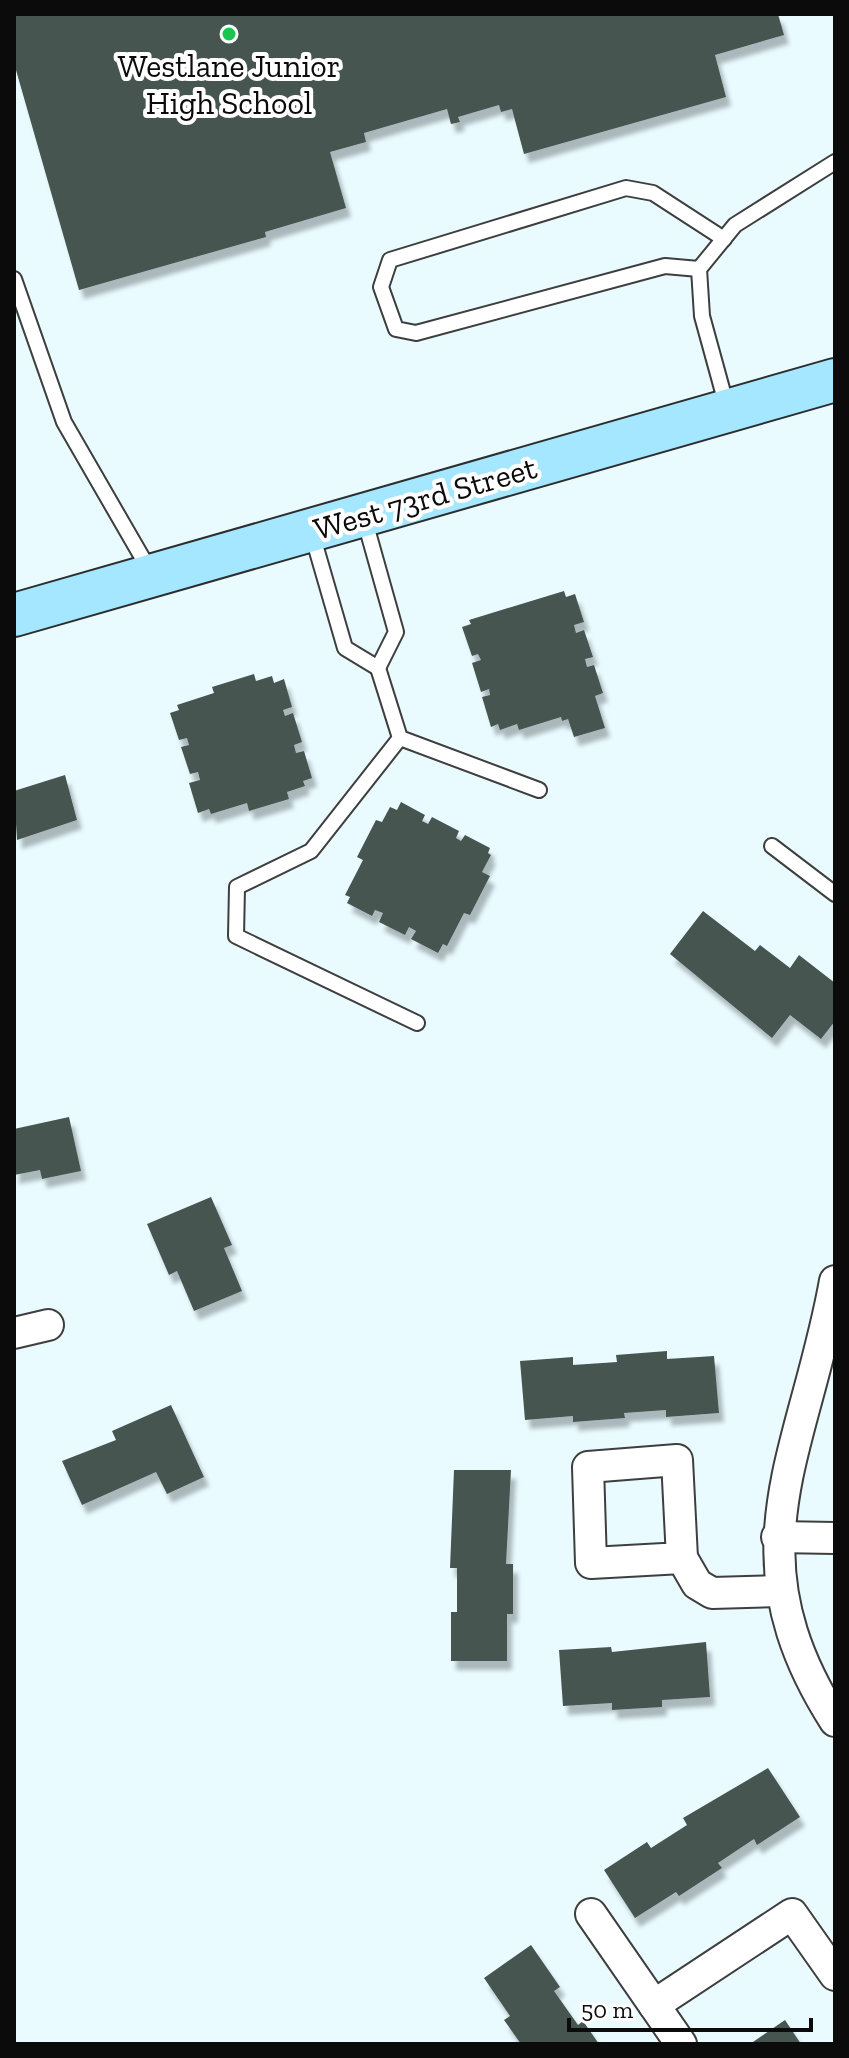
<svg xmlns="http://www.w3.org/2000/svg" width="849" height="2058" font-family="'Zilla Slab',serif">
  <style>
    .building { fill: #475551; filter: url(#shadow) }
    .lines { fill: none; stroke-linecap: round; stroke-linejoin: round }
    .service-casing { stroke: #3e3e3e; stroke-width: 18 }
    .minor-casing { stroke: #3e3e3e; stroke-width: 34 }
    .secondary-casing { stroke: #2d2d2d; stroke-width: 46 }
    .service { stroke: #fff; stroke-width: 14 }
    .minor { stroke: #fff; stroke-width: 30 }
    .secondary { stroke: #a4e7ff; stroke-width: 42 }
    .poi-dot { fill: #1ac451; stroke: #fff; stroke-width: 3 }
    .labels { text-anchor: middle; stroke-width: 8; stroke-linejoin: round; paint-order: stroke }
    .poi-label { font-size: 32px; fill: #0b0b0b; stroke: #fff }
    .street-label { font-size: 32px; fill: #0b0b0b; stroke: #fff }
  </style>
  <defs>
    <filter id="shadow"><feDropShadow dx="5" dy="9" stdDeviation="2" flood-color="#0004"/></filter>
  </defs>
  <rect width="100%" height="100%" fill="#e9fbff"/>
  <g class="building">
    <path d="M 14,14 L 778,14 L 784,35 L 715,55 L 726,97 L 524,154 L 512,109 L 501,112 L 499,105 L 458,117 L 460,122 L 451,124 L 447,109 L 364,133 L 366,142 L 330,152 L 346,208 L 265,232 L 266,237 L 79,290 L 14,63 Z"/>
    <path d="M 564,591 L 566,597 L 575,594 L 584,622 L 574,625 L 576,633 L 584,630 L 593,657 L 585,659 L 587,667 L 594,665 L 603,693 L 595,696 L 605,728 L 574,737 L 568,719 L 562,721 L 561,717 L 519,730 L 517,724 L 500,730 L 498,724 L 491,727 L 482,697 L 490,695 L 489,689 L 481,692 L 472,663 L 481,660 L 478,654 L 472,656 L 462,627 L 471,624 L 469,620 Z"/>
    <path d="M 254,674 L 256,681 L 272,676 L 274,683 L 284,679 L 292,707 L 283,710 L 285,716 L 293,713 L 302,742 L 294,745 L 296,753 L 304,751 L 312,778 L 303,781 L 305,786 L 287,792 L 289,799 L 249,811 L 247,803 L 211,814 L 209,809 L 198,813 L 189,783 L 200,780 L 198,772 L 190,774 L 181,747 L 189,745 L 187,738 L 179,740 L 170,713 L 179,710 L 177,705 L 214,693 L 212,687 Z"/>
    <path d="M 65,775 L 77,820 L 17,840 L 14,791 Z"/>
    <path d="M 401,802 L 425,815 L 422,821 L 428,824 L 432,817 L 459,831 L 456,838 L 461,841 L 465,835 L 490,848 L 488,853 L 491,855 L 482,872 L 490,876 L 470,915 L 464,913 L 447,946 L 443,944 L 438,953 L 411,939 L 416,931 L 409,927 L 405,935 L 379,922 L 383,913 L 375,910 L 372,916 L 347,903 L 350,897 L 345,895 L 363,860 L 357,857 L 376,820 L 382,822 L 390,807 L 397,810 Z"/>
    <path d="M 703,911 L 755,951 L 760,945 L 790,968 L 799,955 L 835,983 L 835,1021 L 821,1039 L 790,1015 L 772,1038 L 670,954 Z"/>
    <path d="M 69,1117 L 81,1171 L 42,1179 L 40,1170 L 14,1175 L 14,1129 Z"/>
    <path d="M 211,1197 L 232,1245 L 224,1248 L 242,1291 L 194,1311 L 177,1271 L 169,1275 L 147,1224 Z"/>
    <path d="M 667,1351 L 667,1359 L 714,1356 L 719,1413 L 666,1417 L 666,1410 L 624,1413 L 625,1418 L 573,1422 L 573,1416 L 525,1420 L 520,1361 L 573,1357 L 573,1365 L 617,1362 L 616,1355 Z"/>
    <path d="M 171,1405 L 204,1477 L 167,1494 L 156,1472 L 82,1505 L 62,1461 L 116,1440 L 112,1431 Z"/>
    <path d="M 454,1470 L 511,1470 L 506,1564 L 513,1564 L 513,1614 L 507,1614 L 507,1661 L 451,1661 L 451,1612 L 457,1612 L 457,1568 L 450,1568 Z"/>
    <path d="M 706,1642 L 710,1697 L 662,1700 L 662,1707 L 612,1710 L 612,1703 L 563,1706 L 559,1650 L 611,1647 L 612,1652 Z"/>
    <path d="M 768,1768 L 800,1817 L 757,1845 L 754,1839 L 718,1863 L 722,1868 L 679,1896 L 676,1892 L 635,1918 L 604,1870 L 647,1842 L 651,1848 L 687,1825 L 683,1818 Z"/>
    <path d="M 531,1945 L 560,1987 L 554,1991 L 578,2025 L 583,2021 L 599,2044 L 521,2044 L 504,2020 L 510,2016 L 484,1978 Z"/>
    <path d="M 785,2020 L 801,2044 L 750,2044 Z"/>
  </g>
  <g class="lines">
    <g class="service-casing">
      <g id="service">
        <path d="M 699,269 L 665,266 L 416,333 L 396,329 L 381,287 L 390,260 L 626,188 L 653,193 L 724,239"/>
        <path d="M 14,279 L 64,422 L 150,571"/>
        <path d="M 727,407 L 702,316 L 699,269 L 735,225 L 835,162"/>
        <path d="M 312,534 L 345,648 L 378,668 L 396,632 L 364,518"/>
        <path d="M 378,668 L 400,738 L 539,790"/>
        <path d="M 400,738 L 311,851 L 237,887 L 236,936 L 417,1023"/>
        <path d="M 772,846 L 835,894"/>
      </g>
    </g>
    <g class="minor-casing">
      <g id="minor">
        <path d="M 835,1281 C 804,1454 727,1552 835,1721"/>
        <path d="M 14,1333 L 48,1325"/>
        <path d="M 677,1460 L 682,1558 L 591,1563 L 588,1467 Z"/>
        <path d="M 777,1537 L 835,1538"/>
        <path d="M 682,1558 L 697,1584 L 712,1593 L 781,1591"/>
        <path d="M 591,1914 L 681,2044"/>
        <path d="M 654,2005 L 792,1914 L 835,1975"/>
      </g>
    </g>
    <g class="secondary-casing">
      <path id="secondary" d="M 14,615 L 835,380"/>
    </g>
    <use href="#service" class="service"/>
    <use href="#minor" class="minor"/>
    <use href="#secondary" class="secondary"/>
  </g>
  <circle class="poi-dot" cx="229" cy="34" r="8"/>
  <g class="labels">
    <g class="poi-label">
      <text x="229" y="77">Westlane Junior<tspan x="229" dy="37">High School</tspan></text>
    </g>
    <g class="street-label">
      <text transform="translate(425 498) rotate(-16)" y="11">West 73rd Street</text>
    </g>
  </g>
  <rect width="849" height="2058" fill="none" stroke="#0b0b0b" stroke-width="32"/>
  <path d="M569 2018v12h242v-12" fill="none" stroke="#0b0b0b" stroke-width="4"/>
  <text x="581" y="2018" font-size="24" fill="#0b0b0b" stroke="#ffffff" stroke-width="6" paint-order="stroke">50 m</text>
</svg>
